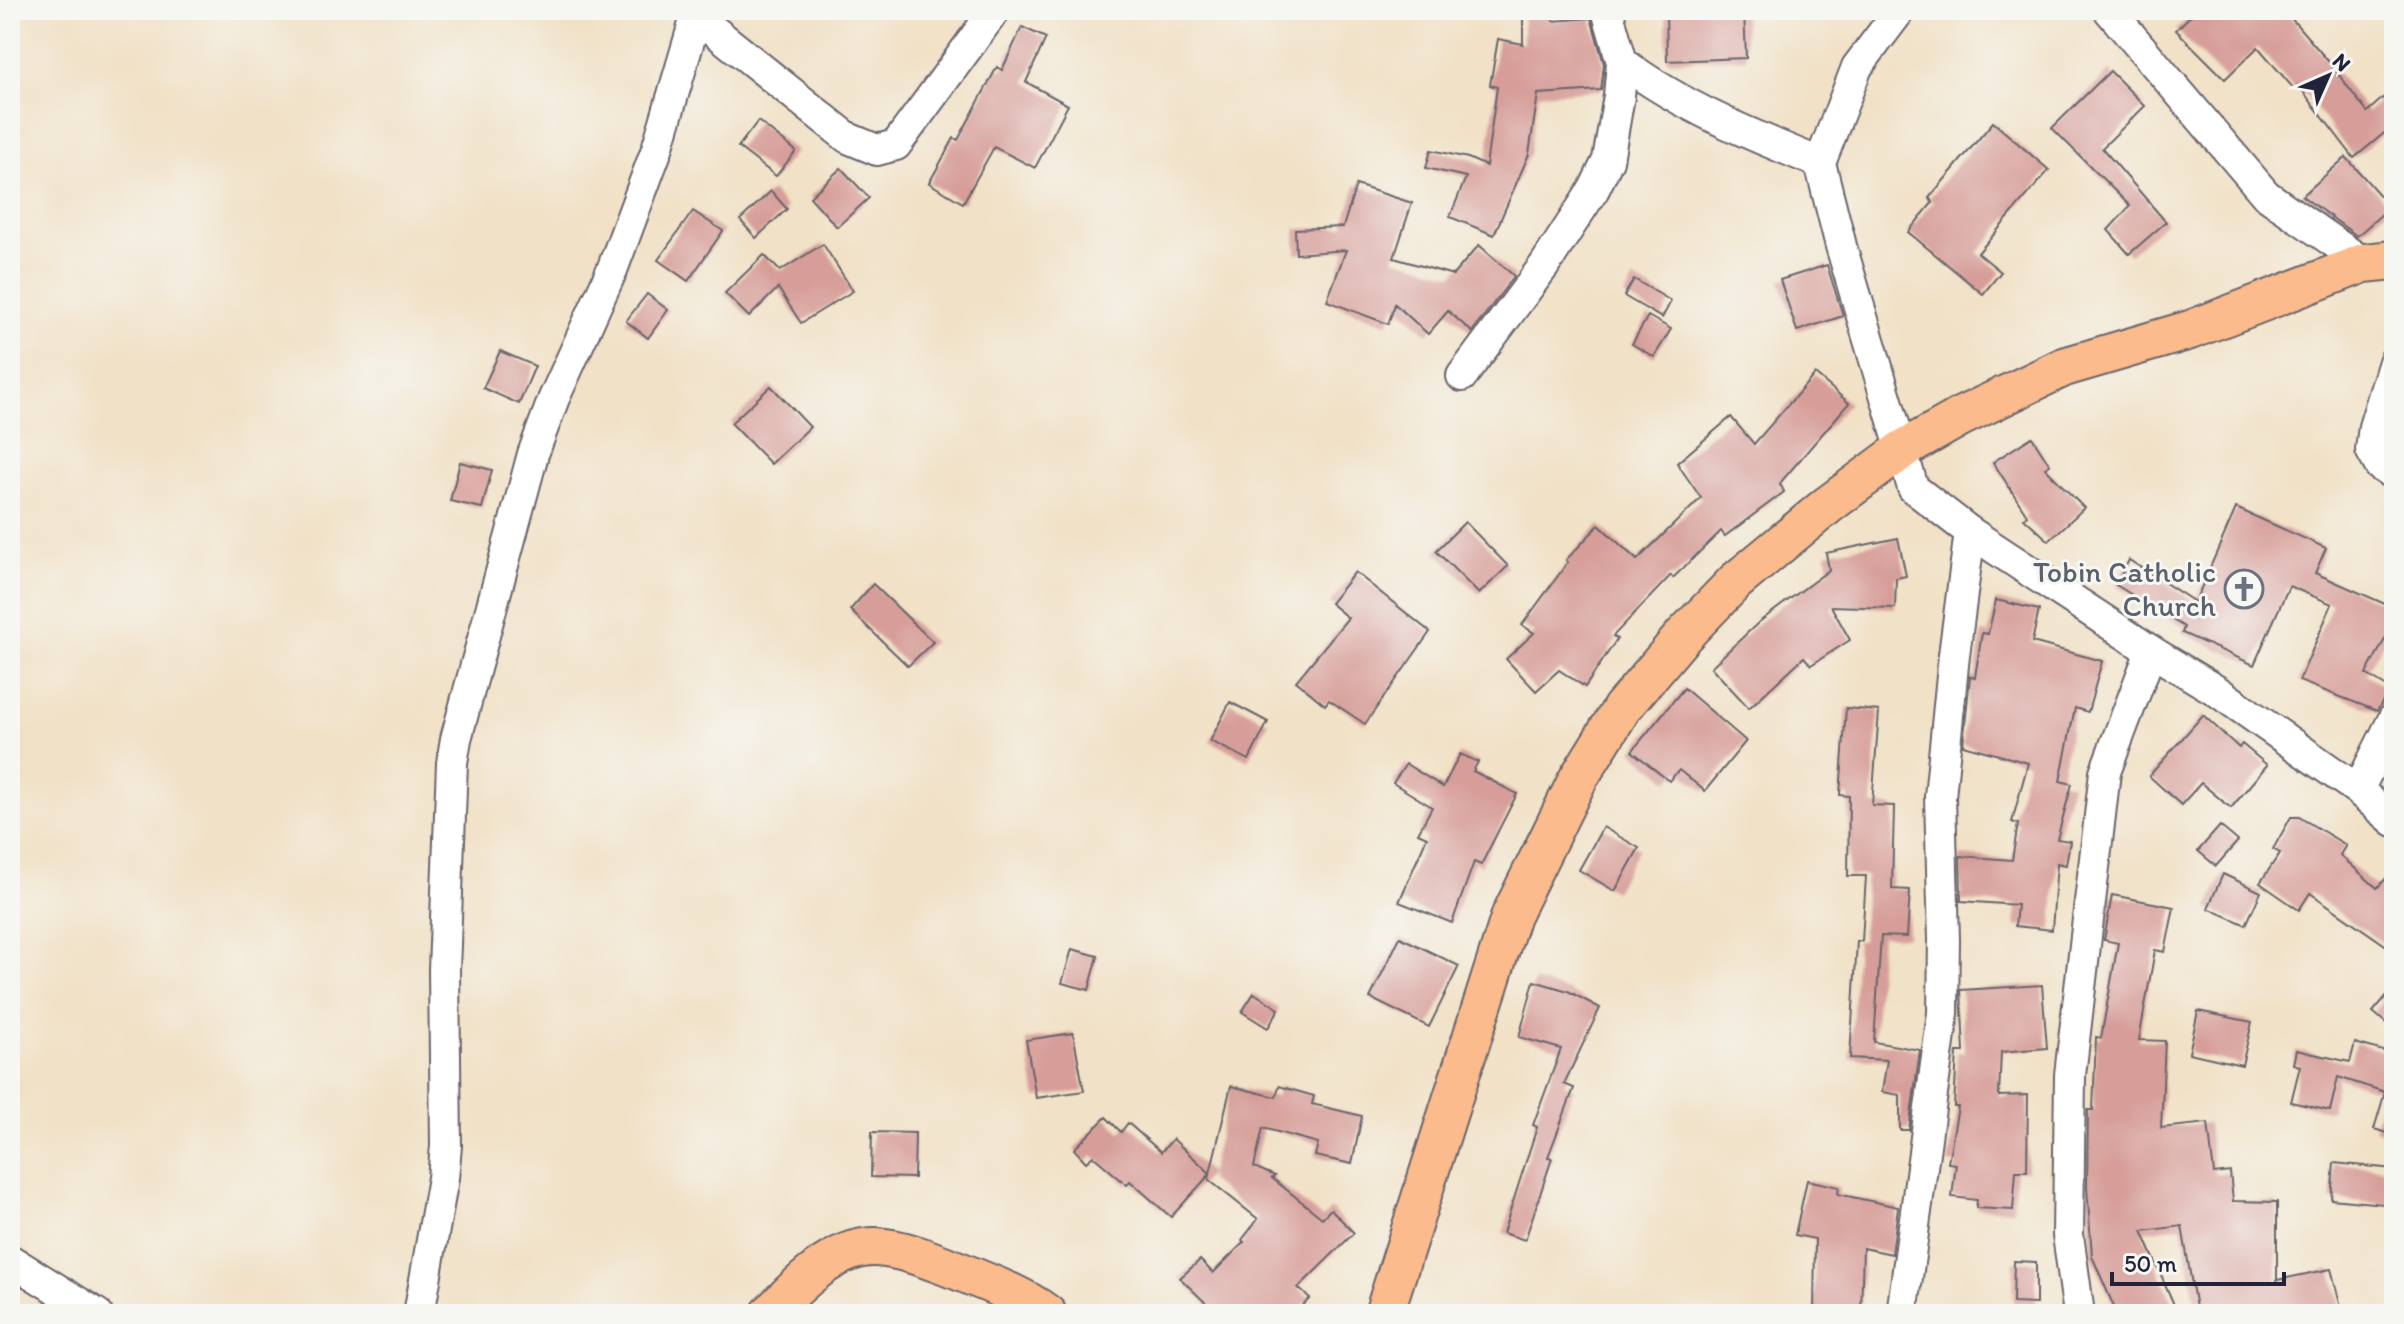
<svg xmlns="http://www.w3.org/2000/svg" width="2404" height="1324" font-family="Itim,sans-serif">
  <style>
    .building { fill: #d79e99 }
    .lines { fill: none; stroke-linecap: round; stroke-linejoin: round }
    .minor-casing { stroke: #6a656c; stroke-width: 34 }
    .major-casing { stroke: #6a656c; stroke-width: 42 }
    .minor { stroke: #fff; stroke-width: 30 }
    .major { stroke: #fbbb8c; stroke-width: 38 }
    .labels { text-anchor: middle; stroke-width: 6; stroke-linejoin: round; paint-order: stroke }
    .worship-label { font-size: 30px; fill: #5b616d; stroke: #f6f6f2; text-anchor: end }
  </style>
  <rect width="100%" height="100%" fill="#f6f6f2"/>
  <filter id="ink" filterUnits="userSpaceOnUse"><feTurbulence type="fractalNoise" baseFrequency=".0125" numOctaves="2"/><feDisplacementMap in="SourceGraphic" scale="16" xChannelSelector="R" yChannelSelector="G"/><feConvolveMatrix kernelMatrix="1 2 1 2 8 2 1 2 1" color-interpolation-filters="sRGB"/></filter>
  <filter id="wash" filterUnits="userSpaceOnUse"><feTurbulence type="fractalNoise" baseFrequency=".006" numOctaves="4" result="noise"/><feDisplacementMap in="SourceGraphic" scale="32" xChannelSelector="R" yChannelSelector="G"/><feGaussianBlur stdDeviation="1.8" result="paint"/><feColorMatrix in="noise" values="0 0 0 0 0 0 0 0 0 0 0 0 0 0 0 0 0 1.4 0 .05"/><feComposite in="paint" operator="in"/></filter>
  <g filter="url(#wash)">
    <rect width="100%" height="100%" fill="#f1e1c6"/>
    <g id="blocks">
      <g class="building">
        <path d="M 1523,10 L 1553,10 L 1553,21 L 1591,18 L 1604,64 L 1601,90 L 1538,94 L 1529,154 L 1494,235 L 1450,217 L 1466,177 L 1426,168 L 1431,150 L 1468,158 L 1486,166 L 1497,87 L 1490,85 L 1498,39 L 1523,44 Z"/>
        <path d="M 1666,10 L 1744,10 L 1746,58 L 1667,61 Z"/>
        <path d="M 2196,10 L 2284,10 L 2329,62 L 2367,112 L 2394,88 L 2394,125 L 2354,158 L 2298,85 L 2294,89 L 2258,47 L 2225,79 L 2176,30 Z"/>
        <path d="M 1022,27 L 1046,38 L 1026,82 L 1068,105 L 1035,168 L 994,147 L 963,203 L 929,183 L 954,138 L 958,140 L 997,67 L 1002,70 Z"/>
        <path d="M 2110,71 L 2145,106 L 2102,148 L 2166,222 L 2129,254 L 2108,230 L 2130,206 L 2052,128 Z"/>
        <path d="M 758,121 L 796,151 L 776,176 L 738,147 Z"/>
        <path d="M 1993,122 L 2049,170 L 1978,253 L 2001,272 L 1983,294 L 1908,232 L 1933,202 L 1929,198 Z"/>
        <path d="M 2346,157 L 2390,207 L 2357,236 L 2302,196 Z"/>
        <path d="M 841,168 L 869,198 L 837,227 L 810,197 Z"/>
        <path d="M 1356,185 L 1412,203 L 1394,258 L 1453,275 L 1479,245 L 1514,276 L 1472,332 L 1448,311 L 1428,334 L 1395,304 L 1388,324 L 1327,301 L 1346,250 L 1296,254 L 1295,229 L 1343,227 Z"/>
        <path d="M 771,191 L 787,209 L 756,238 L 740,220 Z"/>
        <path d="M 693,211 L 723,231 L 688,281 L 658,260 Z"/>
        <path d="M 823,244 L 853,291 L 801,323 L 778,288 L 749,317 L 725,293 L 764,255 L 780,271 Z"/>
        <path d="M 1827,265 L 1843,316 L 1797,331 L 1780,280 Z"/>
        <path d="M 1634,279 L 1671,301 L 1662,318 L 1624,296 Z"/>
        <path d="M 647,294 L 668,310 L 648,338 L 626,321 Z"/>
        <path d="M 1648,316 L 1671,329 L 1654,357 L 1632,344 Z"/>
        <path d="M 500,351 L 535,366 L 519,404 L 483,388 Z"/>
        <path d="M 1815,374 L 1849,403 L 1779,484 L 1784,492 L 1725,536 L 1721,531 L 1673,578 L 1671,575 L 1613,636 L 1617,639 L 1585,687 L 1559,670 L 1536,691 L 1506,659 L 1534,633 L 1522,625 L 1568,562 L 1566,560 L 1599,525 L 1637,560 L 1701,498 L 1677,463 L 1731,417 L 1754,444 Z"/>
        <path d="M 771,386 L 810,427 L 771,464 L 731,423 Z"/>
        <path d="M 2032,437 L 2050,465 L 2045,468 L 2084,508 L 2049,541 L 2024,518 L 2027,515 L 1993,462 Z"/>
        <path d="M 460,462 L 492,470 L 482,508 L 450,501 Z"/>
        <path d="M 2236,508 L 2326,548 L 2315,573 L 2394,608 L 2394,623 L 2366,674 L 2390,689 L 2377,711 L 2299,681 L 2332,604 L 2289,586 L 2254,665 L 2182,633 L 2184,627 L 2116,585 L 2129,560 L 2195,602 Z"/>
        <path d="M 1465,522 L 1508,566 L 1479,594 L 1436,551 Z"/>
        <path d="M 1898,538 L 1906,576 L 1896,578 L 1895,608 L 1831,606 L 1850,640 L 1811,665 L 1804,657 L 1749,708 L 1711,667 L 1759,622 L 1829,570 L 1826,553 Z"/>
        <path d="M 1355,572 L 1430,632 L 1365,724 L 1329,700 L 1325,705 L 1296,681 L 1348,618 L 1330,603 Z"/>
        <path d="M 873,584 L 933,642 L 908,666 L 850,610 Z"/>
        <path d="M 1996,600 L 2039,610 L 2032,642 L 2102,661 L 2088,712 L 2075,708 L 2060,781 L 2072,784 L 2057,839 L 2070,841 L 2066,865 L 2057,863 L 2052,930 L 2015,926 L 2017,905 L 1961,901 L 1960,856 L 2012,860 L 2018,824 L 2012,822 L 2028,763 L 1963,745 L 1970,676 L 1975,677 L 1982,633 L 1988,634 Z"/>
        <path d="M 1684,688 L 1746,741 L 1705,791 L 1679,770 L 1669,781 L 1632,751 Z"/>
        <path d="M 1230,702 L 1268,722 L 1249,760 L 1210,741 Z"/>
        <path d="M 1846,708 L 1879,711 L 1872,805 L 1894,806 L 1892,889 L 1910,890 L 1907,937 L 1881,936 L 1874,1042 L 1920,1050 L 1909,1130 L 1900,1130 L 1900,1095 L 1882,1092 L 1887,1060 L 1850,1058 L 1857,941 L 1862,941 L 1866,876 L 1848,876 L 1849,796 L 1840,795 Z"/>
        <path d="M 2203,715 L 2239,748 L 2242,744 L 2267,765 L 2231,808 L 2201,783 L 2181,805 L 2149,776 Z"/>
        <path d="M 1460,754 L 1478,762 L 1473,771 L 1517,794 L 1481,865 L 1474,862 L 1452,923 L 1399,902 L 1427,837 L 1418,833 L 1432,807 L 1393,783 L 1406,764 L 1443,787 Z"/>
        <path d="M 2291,817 L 2299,817 L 2346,845 L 2340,855 L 2377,888 L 2394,870 L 2394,951 L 2310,893 L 2299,910 L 2260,883 L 2280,853 L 2273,849 Z"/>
        <path d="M 2220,826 L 2238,841 L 2216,866 L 2198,851 Z"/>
        <path d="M 1603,827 L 1639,848 L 1615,891 L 1579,870 Z"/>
        <path d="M 2223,874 L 2261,892 L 2246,925 L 2208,908 Z"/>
        <path d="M 2112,895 L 2174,907 L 2165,952 L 2155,950 L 2139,1040 L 2165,1041 L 2161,1128 L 2208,1123 L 2214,1174 L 2230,1172 L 2233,1201 L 2277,1202 L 2277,1280 L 2331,1269 L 2343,1314 L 2197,1314 L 2182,1226 L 2142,1231 L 2178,1314 L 2117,1314 L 2092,1256 L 2087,1187 L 2088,1110 L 2093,1110 L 2096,1037 L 2101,1038 L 2118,943 L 2104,940 Z"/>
        <path d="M 1400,937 L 1459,966 L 1429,1027 L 1370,998 Z"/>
        <path d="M 1072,949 L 1098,956 L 1089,990 L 1062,983 Z"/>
        <path d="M 1534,981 L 1568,991 L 1600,1008 L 1564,1084 L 1574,1088 L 1548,1157 L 1552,1158 L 1525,1240 L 1503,1233 L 1537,1127 L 1533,1125 L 1561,1049 L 1519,1037 Z"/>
        <path d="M 2042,985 L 2047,1048 L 2001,1052 L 1999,1096 L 2028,1095 L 2027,1171 L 2016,1171 L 2013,1210 L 1976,1208 L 1977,1200 L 1952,1197 L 1956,1164 L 1948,1163 L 1958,1107 L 1954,1107 L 1957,1052 L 1964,1052 L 1961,990 Z"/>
        <path d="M 2394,987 L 2394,1030 L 2373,1012 Z"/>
        <path d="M 1254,993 L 1279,1009 L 1268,1028 L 1242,1012 Z"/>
        <path d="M 2198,1011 L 2252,1022 L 2242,1065 L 2189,1053 Z"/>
        <path d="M 1073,1033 L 1084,1091 L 1036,1098 L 1026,1040 Z"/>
        <path d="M 2355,1043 L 2394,1054 L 2394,1135 L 2374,1129 L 2385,1092 L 2338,1077 L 2330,1111 L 2291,1102 L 2300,1066 L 2293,1064 L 2296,1050 L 2350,1062 Z"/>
        <path d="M 1231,1086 L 1276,1097 L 1279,1086 L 1314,1096 L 1312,1104 L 1362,1116 L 1352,1164 L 1315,1156 L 1318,1143 L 1263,1128 L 1254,1167 L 1275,1176 L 1272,1178 L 1322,1218 L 1331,1209 L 1354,1233 L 1298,1288 L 1310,1298 L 1295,1314 L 1217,1314 L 1180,1278 L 1200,1260 L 1213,1273 L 1244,1242 L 1242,1240 L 1258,1219 L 1209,1180 L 1210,1174 L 1171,1217 L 1130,1181 L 1127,1185 L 1093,1156 L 1086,1162 L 1074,1149 L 1106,1117 L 1121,1132 L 1128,1123 L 1161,1152 L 1173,1139 L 1210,1173 Z"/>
        <path d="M 872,1132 L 915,1133 L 914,1178 L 871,1177 Z"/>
        <path d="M 2334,1163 L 2394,1169 L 2394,1205 L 2331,1199 Z"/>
        <path d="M 1807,1180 L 1839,1187 L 1838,1194 L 1898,1207 L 1892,1254 L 1863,1248 L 1861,1314 L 1814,1314 L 1815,1239 L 1795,1235 Z"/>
        <path d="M 2014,1261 L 2036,1262 L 2036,1304 L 2013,1303 Z"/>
      </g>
    </g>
  </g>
  <g filter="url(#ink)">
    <use href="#blocks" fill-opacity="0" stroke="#6a656c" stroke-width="2"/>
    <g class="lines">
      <g class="minor-casing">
        <g id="minor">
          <path d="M 1900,10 L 1857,67 L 1820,163 L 1841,246 L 1913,488 L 1970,532 L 2151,651 L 2217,691 L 2358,790 L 2394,821"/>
          <path d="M 2109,10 L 2266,195 L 2364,263"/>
          <path d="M 697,17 L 848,138 L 877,150 L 896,145 L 995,10"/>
          <path d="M 1622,62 C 1682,107 1751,135 1820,163"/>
          <path d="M 2394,362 L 2374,427 L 2371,450 L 2380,466 L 2394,475"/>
          <path d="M 1462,376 L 1544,266 L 1594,189 L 1608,160 L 1619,96 L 1622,62 L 1607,10"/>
          <path d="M 2358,790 L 2394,718"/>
          <path d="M 10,1260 L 97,1314"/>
          <path d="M 419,1314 L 443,1178 L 446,1146 L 444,970 L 452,763 L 456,739 L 533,454 L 554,398 L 612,270 L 657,149 L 698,10"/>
          <path d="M 1902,1314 L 1943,1013 L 1944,940 L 1940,797 L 1954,655 L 1970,532"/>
          <path d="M 2079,1314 L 2068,1235 L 2070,1075 L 2105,772 L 2151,651"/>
        </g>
      </g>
      <g class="major-casing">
        <g id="major">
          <path d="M 770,1314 C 795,1287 836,1245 876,1247 C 906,1249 932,1261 959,1271 C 990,1284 1020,1294 1047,1314"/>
          <path d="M 1384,1314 L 1511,915 L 1578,779 L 1622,708 L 1683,636 L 1735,582 L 1828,505 L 1902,450 L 1962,416 L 2064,367 L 2190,330 L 2364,263 L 2394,260"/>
        </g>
      </g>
      <use href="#minor" class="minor"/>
      <use href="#major" class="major"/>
    </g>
  </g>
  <defs>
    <g id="church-ring" transform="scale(2)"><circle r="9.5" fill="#f6f6f2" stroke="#6b7280" stroke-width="1.5"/><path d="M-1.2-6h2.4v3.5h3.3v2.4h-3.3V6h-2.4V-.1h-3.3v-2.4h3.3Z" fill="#6b7280"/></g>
  </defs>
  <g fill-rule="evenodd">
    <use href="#church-ring" x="2244" y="589"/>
  </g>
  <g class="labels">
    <g class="worship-label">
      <text x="2216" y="582">Tobin Catholic<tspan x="2216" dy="34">Church</tspan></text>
    </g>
  </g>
  <rect width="2404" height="1324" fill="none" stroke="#f6f6f2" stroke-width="40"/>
  <g transform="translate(2328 76) rotate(45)" stroke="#f6f6f2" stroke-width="6" paint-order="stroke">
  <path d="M0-6L14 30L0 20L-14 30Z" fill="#22223b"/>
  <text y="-12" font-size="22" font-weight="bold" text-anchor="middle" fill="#22223b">N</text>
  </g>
  <path d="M2112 1272v12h172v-12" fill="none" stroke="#22223b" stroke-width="4"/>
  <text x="2124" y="1272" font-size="24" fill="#22223b" stroke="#f6f6f2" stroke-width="6" paint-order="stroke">50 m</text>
</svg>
